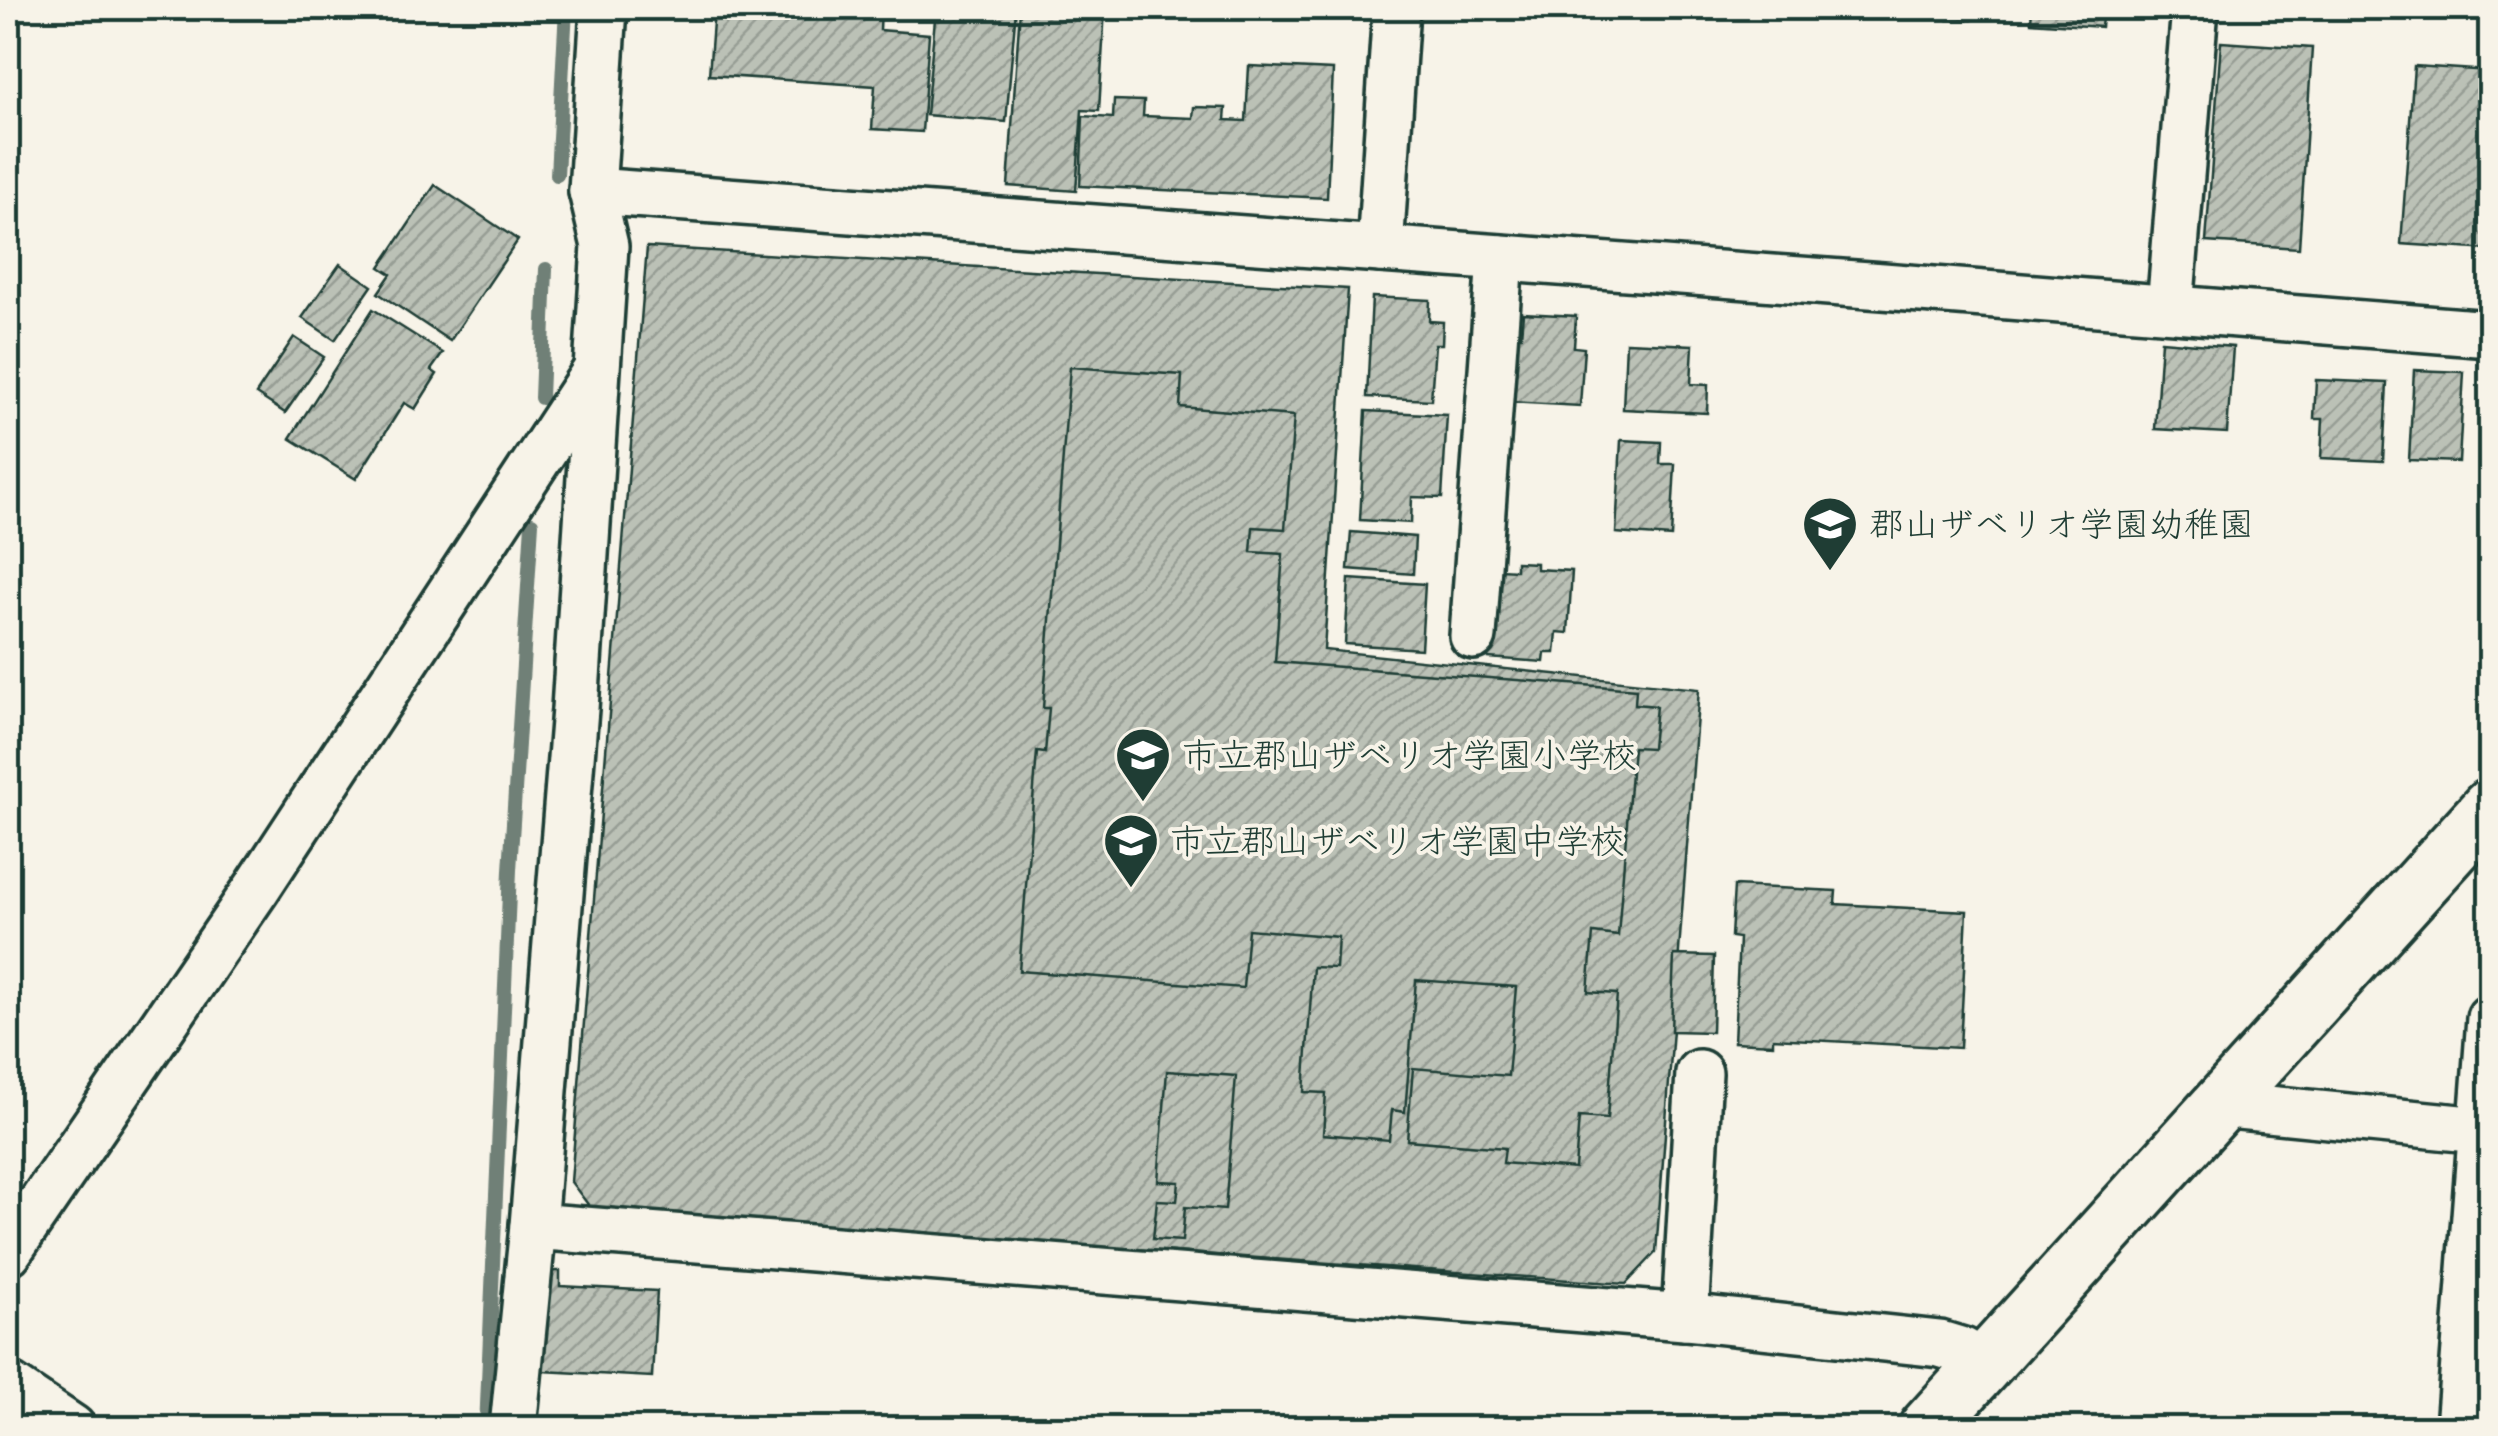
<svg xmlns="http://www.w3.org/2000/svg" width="2498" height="1436" font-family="Delius,'Klee One',sans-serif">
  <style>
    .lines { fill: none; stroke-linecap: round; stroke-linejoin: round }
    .stream { stroke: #6f8077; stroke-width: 14 }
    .building { fill: url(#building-hatch); stroke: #1f3d34; stroke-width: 2.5 }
    .minor-casing { stroke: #1f3d34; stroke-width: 52 }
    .tertiary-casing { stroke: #1f3d34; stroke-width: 62 }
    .minor { stroke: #f7f3e8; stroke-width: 45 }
    .tertiary { stroke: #f7f3e8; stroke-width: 55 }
    .labels { text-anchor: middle; stroke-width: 8; stroke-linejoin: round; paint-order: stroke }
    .poi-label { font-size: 35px; fill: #1f3d34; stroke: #f7f3e8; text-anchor: start }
  </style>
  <defs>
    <pattern id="building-hatch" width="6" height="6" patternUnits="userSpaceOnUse" patternTransform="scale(2.5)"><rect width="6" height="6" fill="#bbc1b6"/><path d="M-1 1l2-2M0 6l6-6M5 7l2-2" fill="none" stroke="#979e95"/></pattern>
  </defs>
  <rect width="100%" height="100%" fill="#f7f3e8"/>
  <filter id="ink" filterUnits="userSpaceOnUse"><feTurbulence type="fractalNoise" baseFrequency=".01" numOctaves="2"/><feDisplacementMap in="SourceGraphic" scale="20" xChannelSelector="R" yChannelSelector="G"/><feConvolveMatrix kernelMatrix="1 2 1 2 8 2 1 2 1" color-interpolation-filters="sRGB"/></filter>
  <g filter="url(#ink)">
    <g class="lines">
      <g class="stream">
        <path d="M 557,175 L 566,8"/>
        <path d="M 541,398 L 546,269"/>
        <path d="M 486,1428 L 510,870 L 532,523"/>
      </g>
    </g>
    <g class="building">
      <path d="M 714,8 L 881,8 L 880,30 L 929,34 L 922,132 L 872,129 L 875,86 L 709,75 Z"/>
      <path d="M 936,8 L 1016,8 L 1006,122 L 926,115 Z"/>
      <path d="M 1020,8 L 1105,8 L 1099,111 L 1082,110 L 1076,191 L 1008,186 Z"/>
      <path d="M 1949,8 L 1972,8 L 1972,20 L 1948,20 Z"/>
      <path d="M 2032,8 L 2103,8 L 2101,27 L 2031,22 Z"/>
      <path d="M 2136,8 L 2159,8 L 2158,20 L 2135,18 Z"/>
      <path d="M 2221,42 L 2312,48 L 2299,248 L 2206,242 Z"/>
      <path d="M 1249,66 L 1333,70 L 1327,198 L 1080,186 L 1083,116 L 1113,118 L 1114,100 L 1144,101 L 1143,116 L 1193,118 L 1194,107 L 1226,108 L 1225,120 L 1246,121 Z"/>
      <path d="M 2414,66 L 2490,71 L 2490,250 L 2401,244 Z"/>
      <path d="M 435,185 L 518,240 L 450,341 L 378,293 L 391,274 L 380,267 Z"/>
      <path d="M 647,247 L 1348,289 L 1324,650 L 1699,689 L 1656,1252 L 1626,1284 L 593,1211 L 571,1182 Z"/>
      <path d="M 340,264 L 372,286 L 335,340 L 302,318 Z"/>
      <path d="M 1372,297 L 1430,300 L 1429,321 L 1443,322 L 1442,344 L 1435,344 L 1431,400 L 1367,397 Z"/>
      <path d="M 373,309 L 443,353 L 431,370 L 437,374 L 415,409 L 404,403 L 356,479 L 290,438 Z"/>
      <path d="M 1523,313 L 1576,316 L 1574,347 L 1584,348 L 1580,406 L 1509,402 L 1514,336 L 1521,336 Z"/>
      <path d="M 294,337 L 324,357 L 285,413 L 256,394 Z"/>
      <path d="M 2161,341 L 2233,347 L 2227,433 L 2155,429 Z"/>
      <path d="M 1626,342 L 1693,345 L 1691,384 L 1708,385 L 1707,413 L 1623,409 Z"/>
      <path d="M 1070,367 L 1182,375 L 1180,407 L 1294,416 L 1285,529 L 1253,527 L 1251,552 L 1283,554 L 1275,662 L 1636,689 L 1635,704 L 1656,706 L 1652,748 L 1633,747 L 1618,936 L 1593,933 L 1588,992 L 1617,994 L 1607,1119 L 1579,1117 L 1575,1169 L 1503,1163 L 1505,1148 L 1407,1140 L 1413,1068 L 1508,1076 L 1516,987 L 1416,980 L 1405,1112 L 1392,1110 L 1389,1140 L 1323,1134 L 1326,1093 L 1304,1092 L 1313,967 L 1336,968 L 1338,937 L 1248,929 L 1243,988 L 1019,971 L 1037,752 L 1045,753 L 1049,708 L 1043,708 Z"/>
      <path d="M 2414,370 L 2464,372 L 2459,462 L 2409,460 Z"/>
      <path d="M 2316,380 L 2387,383 L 2383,461 L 2321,458 L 2323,419 L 2314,419 Z"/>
      <path d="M 1366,411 L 1447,415 L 1442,498 L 1412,497 L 1411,523 L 1360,520 Z"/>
      <path d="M 1621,440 L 1661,442 L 1660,464 L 1675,464 L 1671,537 L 1616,533 Z"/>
      <path d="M 1351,532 L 1415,537 L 1413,574 L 1348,569 Z"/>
      <path d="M 1516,562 L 1536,563 L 1536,569 L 1572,571 L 1568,633 L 1557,632 L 1555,653 L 1545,653 L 1544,662 L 1488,658 L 1490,624 L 1497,625 L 1501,569 L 1516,570 Z"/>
      <path d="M 1349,579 L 1425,584 L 1421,649 L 1345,644 Z"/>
      <path d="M 1734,886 L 1836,891 L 1835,904 L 1967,911 L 1960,1048 L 1773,1038 L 1773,1044 L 1734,1042 L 1739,938 L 1731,937 Z"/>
      <path d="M 1674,955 L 1714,956 L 1712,1032 L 1671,1031 Z"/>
      <path d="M 1167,1071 L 1236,1076 L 1225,1210 L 1185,1207 L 1182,1241 L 1153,1239 L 1157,1200 L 1177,1201 L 1179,1182 L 1158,1181 Z"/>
      <path d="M 549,1271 L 560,1271 L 560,1286 L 657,1291 L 652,1377 L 543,1371 Z"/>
    </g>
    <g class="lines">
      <g class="minor-casing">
        <g id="minor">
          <path d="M 592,191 L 1883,286 L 2490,334"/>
          <path d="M 1380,249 L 1396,8"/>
          <path d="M 2170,308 L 2195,8"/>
          <path d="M 1473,636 L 1500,258"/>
          <path d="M 2218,1104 L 2490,1131"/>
          <path d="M 533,1226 L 1685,1317 L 1940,1344 L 1963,1351 L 1985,1365"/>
          <path d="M 8,1252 L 257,888 L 595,372"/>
          <path d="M 1685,1317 L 1699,1073"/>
          <path d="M 8,1385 L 72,1428"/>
          <path d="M 513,1428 L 533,1226 L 575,709 L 605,246 L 592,191 L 604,8"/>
          <path d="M 2459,1428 L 2490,1018"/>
        </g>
      </g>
      <g class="tertiary-casing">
        <path id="tertiary" d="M 1927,1428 L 2490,807"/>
      </g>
      <use href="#minor" class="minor"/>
      <use href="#tertiary" class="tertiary"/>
    </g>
  </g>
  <defs>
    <g id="school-pin" transform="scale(2.875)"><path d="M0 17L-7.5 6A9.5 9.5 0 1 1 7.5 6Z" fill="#1f3d34" stroke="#f7f3e8"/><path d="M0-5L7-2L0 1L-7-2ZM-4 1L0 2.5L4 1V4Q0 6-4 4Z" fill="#fff"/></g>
  </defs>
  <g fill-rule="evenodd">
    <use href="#school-pin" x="1830" y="524"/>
    <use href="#school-pin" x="1143" y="755"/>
    <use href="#school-pin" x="1131" y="841"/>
  </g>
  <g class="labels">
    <g class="poi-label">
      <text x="1869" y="536">郡山ザベリオ学園幼稚園</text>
      <text x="1182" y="767">市立郡山ザベリオ学園小学校</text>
      <text x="1170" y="853">市立郡山ザベリオ学園中学校</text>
    </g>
  </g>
  <rect width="2498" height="1436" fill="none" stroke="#f7f3e8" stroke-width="40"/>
  <rect x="20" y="20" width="2458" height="1396" fill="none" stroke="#1f3d34" stroke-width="4" filter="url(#ink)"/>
</svg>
